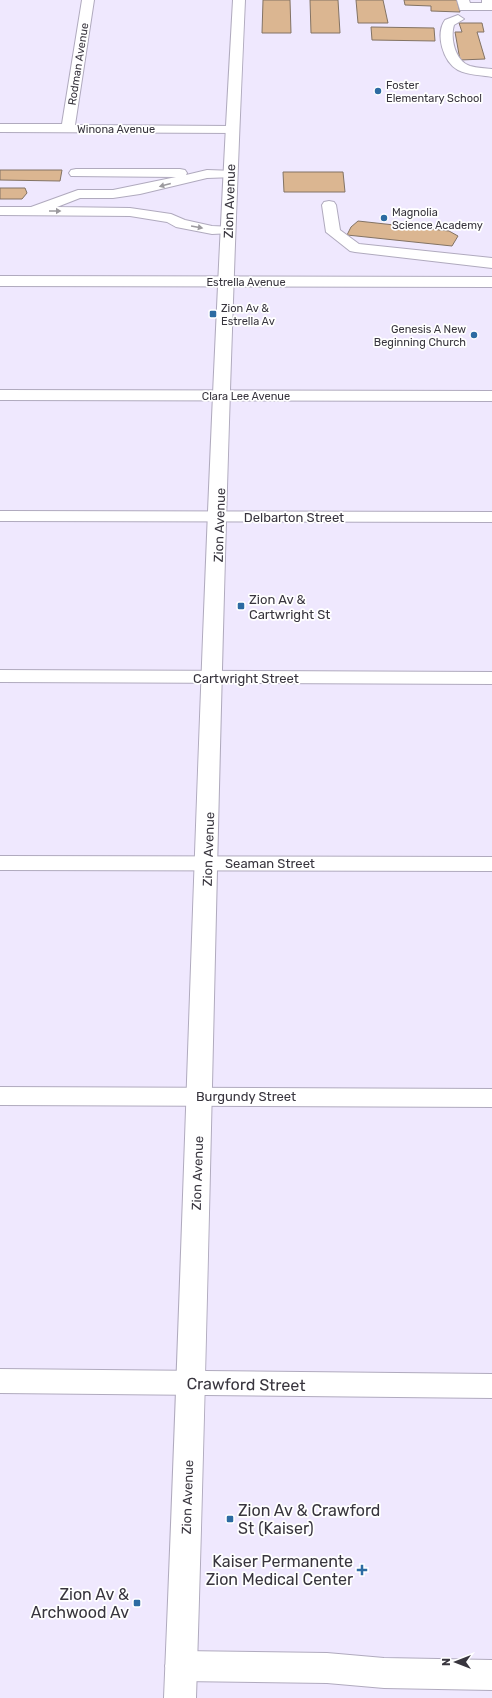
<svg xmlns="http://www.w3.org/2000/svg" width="492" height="1698" font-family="Rubik,sans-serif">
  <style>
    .building { fill: #dbb691; stroke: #837364 }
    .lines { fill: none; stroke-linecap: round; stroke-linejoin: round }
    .minor-casing { stroke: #b0aabe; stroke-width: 2 }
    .major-casing { stroke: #b0aabe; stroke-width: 2 }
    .minor { fill: #fff; fill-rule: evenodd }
    .major { fill: #fff; fill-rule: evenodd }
    .oneway { fill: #9c9a9e }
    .poi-dot { fill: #2c6ba2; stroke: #fff; stroke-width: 1.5 }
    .labels { text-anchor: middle; stroke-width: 3.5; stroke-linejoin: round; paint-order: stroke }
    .far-street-label { font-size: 11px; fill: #38353e; stroke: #fff }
    .far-poi-label { font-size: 11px; fill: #38353e; stroke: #fff; text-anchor: start }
    .street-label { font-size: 13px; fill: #38353e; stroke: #fff }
    .poi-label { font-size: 13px; fill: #38353e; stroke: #fff; text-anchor: start }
    .near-street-label { font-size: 16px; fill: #38353e; stroke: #fff }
    .near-poi-label { font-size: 16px; fill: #38353e; stroke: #fff; text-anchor: end }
  </style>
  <rect width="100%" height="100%" fill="#efe8fe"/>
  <g class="building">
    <path d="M 263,0 L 290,0 L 291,33 L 262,33 Z"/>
    <path d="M 310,0 L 338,0 L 340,33 L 311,33 Z"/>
    <path d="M 356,0 L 383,0 L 388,23 L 358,23 Z"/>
    <path d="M 404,0 L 457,0 L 460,12 L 431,11 L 431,6 L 405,5 Z"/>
    <path d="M 459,23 L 482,23 L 484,32 L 477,32 L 485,59 L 460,60 L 455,32 L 462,32 Z"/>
    <path d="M 371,27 L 434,28 L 435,41 L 372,40 Z"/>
    <path d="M 0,170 L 62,170 L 60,181 L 0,180 Z"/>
    <path d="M 283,172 L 343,172 L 345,192 L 284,192 Z"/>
    <path d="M 0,188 L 25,188 L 27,193 L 22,199 L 0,199 Z"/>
    <path d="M 358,221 L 449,231 L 458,236 L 452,246 L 347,235 L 351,227 Z"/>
  </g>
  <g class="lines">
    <g class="minor-casing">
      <g id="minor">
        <path d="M 82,0 L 94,0 L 75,125 L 232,126 L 237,127 L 239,130 L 237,133 L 0,132 L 0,124 L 62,124 Z"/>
        <path d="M 457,0 L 469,0 L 470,3 L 482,3 L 482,0 L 492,0 L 492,10 L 460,10 Z"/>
        <path d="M 458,15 L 464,19 L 454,25 C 450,38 455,61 470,66 C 477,68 485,68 492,69 L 492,77 C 481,75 468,75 458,70 C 443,62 435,34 445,20 Z"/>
        <path d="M 76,169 L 180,169 L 185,170 L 187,173 L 186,175 L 207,170 L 235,171 L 237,174 L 235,177 L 207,178 L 140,194 L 113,198 L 80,198 L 57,207 L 130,208 L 171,214 L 185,220 L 212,226 L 233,227 L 235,230 L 233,233 L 212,234 L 176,227 L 167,222 L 130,216 L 0,215 L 0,207 L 31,207 L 78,190 L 113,190 L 176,177 L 71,176 L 69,173 L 71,170 Z"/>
        <path d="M 329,201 L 334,202 L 336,205 L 340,230 L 359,244 L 492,258 L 492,268 L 355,252 L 350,251 L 326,232 L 322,205 L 324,202 Z"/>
        <path d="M 0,276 L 492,277 L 492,287 L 0,286 Z"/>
        <path d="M 0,390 L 492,391 L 492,401 L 0,400 Z"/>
        <path d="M 0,511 L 492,512 L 492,522 L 0,521 Z"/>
        <path d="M 0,670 L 492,672 L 492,684 L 0,682 Z"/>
        <path d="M 0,856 L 492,857 L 492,871 L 0,870 Z"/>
        <path d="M 0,1087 L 492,1089 L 492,1107 L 0,1105 Z"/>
        <path d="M 0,1369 L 492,1374 L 492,1398 L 0,1393 Z"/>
        <path d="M 181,1651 L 327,1653 L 384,1658 L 492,1660 L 492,1690 L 384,1688 L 327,1683 L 181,1681 L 170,1676 L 165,1666 L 170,1656 Z"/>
      </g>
    </g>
    <g class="major-casing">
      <path id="major" d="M 233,0 L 245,0 C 219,566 214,1132 196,1698 L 164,1698 C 188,1132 200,566 233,0 Z"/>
    </g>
    <use href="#minor" class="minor"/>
    <use href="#major" class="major"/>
  </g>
  <defs><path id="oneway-solid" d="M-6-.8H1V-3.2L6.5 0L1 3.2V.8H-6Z"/></defs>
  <g class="oneway">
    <use href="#oneway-solid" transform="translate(165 185) rotate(165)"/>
    <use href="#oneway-solid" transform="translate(55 211)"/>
    <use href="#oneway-solid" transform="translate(197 227) rotate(10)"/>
  </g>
  <g class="poi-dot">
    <circle cx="378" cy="91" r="4"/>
    <circle cx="384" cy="218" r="4"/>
    <rect x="209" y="310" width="8" height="8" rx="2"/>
    <circle cx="474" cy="335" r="4"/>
    <rect x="237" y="602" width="8" height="8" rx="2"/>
    <rect x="226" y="1515" width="8" height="8" rx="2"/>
    <path d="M360 1564h4v4h4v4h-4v4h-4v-4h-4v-4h4z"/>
    <rect x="133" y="1599" width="8" height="8" rx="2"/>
  </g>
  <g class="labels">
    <g class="far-street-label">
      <text transform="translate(78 64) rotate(-81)" y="4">Rodman Avenue</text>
      <text x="116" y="133">Winona Avenue</text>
      <text x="246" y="286">Estrella Avenue</text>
      <text x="246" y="400">Clara Lee Avenue</text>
    </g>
    <g class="far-poi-label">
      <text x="386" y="89">Foster<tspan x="386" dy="13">Elementary School</tspan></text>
      <text x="392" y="216">Magnolia<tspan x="392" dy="13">Science Academy</tspan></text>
      <text x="221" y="312">Zion Av &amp;<tspan x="221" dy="13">Estrella Av</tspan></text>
      <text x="466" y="333" text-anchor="end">Genesis A New<tspan x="466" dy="13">Beginning Church</tspan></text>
    </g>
    <g class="street-label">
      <text transform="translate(229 201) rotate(-88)" y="5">Zion Avenue</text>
      <text x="294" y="522">Delbarton Street</text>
      <text transform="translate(219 525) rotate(-88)" y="5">Zion Avenue</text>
      <text x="246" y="683">Cartwright Street</text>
      <text transform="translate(208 849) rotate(-88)" y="5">Zion Avenue</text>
      <text x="270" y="868">Seaman Street</text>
      <text x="246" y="1101">Burgundy Street</text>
      <text transform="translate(197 1173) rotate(-88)" y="5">Zion Avenue</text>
      <text transform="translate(187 1497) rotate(-88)" y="5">Zion Avenue</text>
    </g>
    <g class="poi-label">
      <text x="249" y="604">Zion Av &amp;<tspan x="249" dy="15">Cartwright St</tspan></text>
    </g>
    <g class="near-street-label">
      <text transform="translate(246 1384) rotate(1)" y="6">Crawford Street</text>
    </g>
    <g class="near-poi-label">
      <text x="238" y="1516" text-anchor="start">Zion Av &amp; Crawford<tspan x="238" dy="18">St (Kaiser)</tspan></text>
      <text x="353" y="1567">Kaiser Permanente<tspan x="353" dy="18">Zion Medical Center</tspan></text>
      <text x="129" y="1600">Zion Av &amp;<tspan x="129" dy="18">Archwood Av</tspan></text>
    </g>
  </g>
  <g transform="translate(456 1662) rotate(270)" stroke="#ffffff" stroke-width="3" paint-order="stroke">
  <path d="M0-3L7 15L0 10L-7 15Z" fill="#38353e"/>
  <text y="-6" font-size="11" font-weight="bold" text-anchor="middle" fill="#38353e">N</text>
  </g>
</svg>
